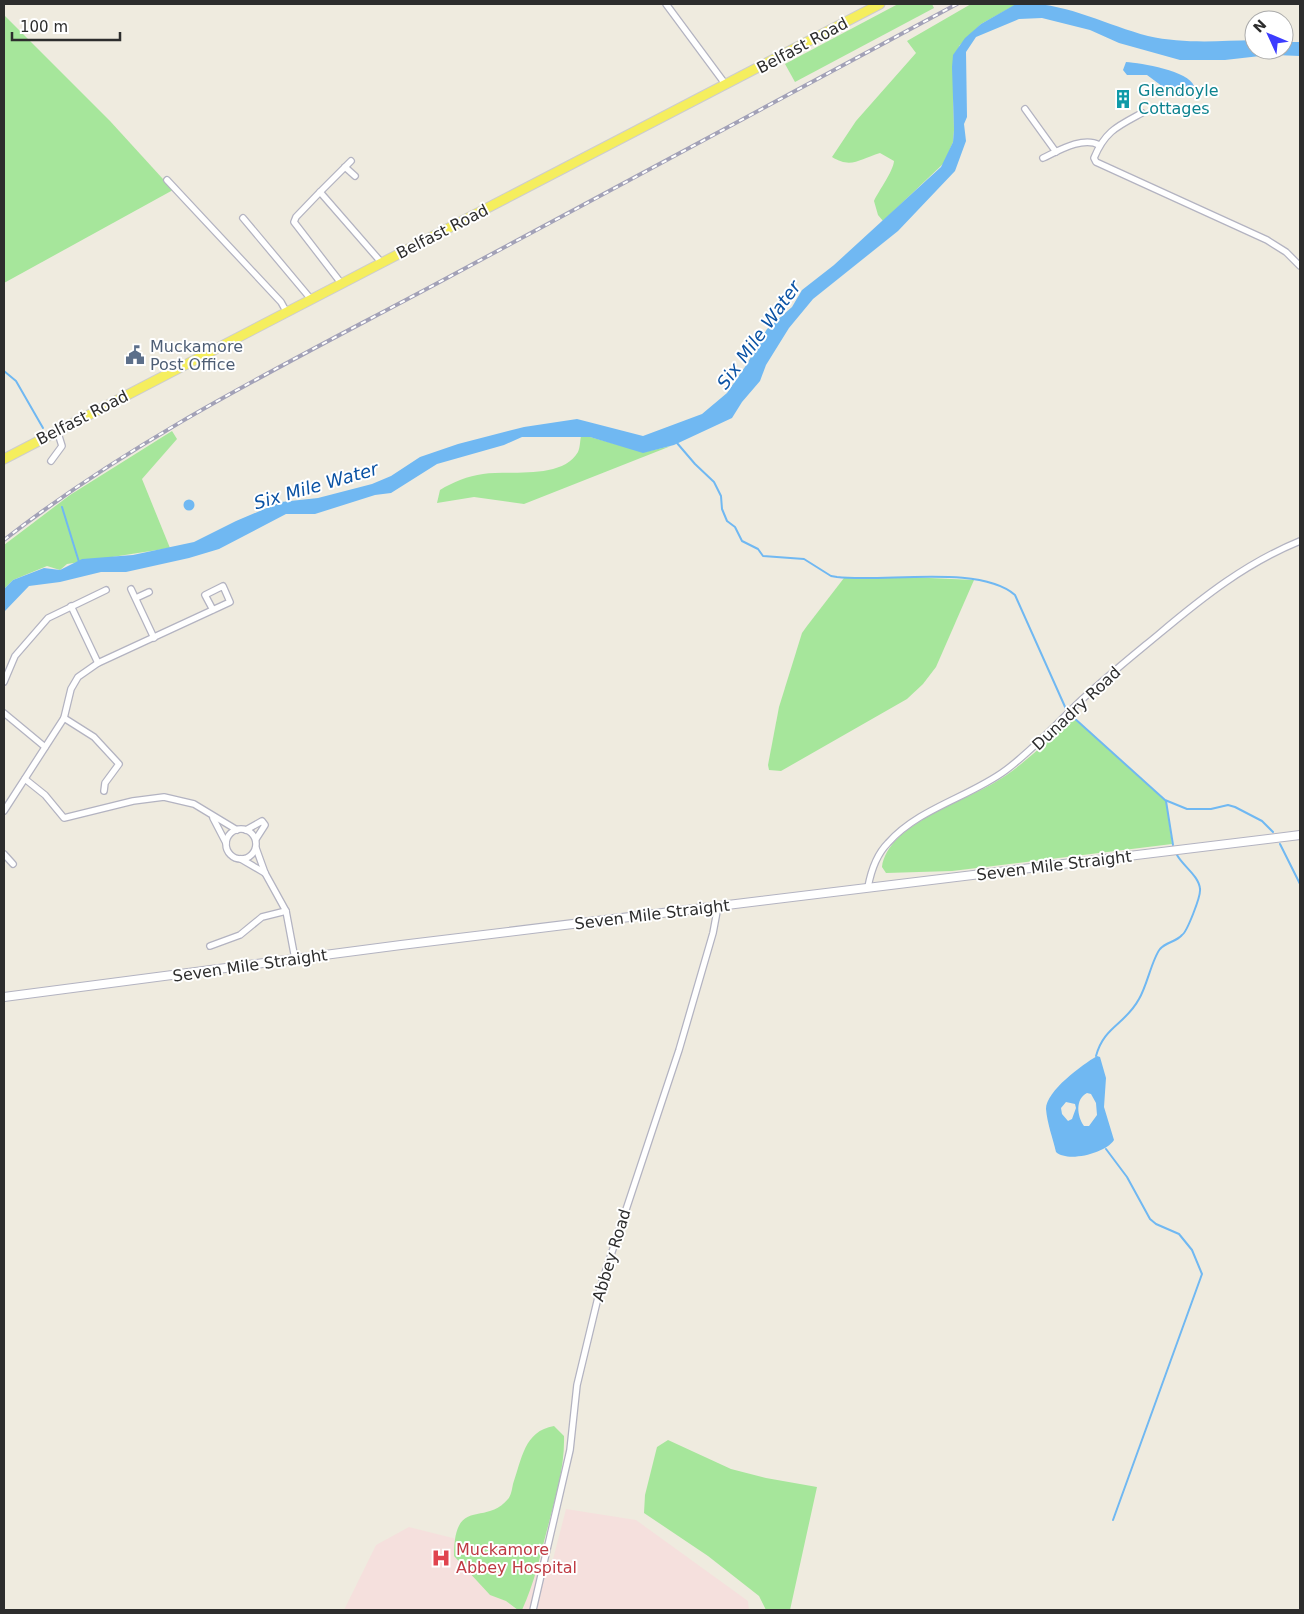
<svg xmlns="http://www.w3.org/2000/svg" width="1304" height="1614" font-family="'DejaVu Sans',sans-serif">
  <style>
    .medical { fill: #f5e0dd }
    .green { fill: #a6e69b }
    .water { fill: #70b8f2; fill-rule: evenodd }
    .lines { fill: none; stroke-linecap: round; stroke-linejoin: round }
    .stream { stroke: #70b8f2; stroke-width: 2 }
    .street-casing { stroke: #b3b3c1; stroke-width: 8 }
    .secondary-casing { stroke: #b3b3c1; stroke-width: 10 }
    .primary-casing { stroke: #cdcdcd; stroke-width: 11 }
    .street { stroke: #fff; stroke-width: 5.5 }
    .secondary { stroke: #fff; stroke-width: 8 }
    .primary { stroke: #f5ee5e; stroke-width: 9 }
    .rail-casing { stroke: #a2a1b7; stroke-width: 4 }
    .rail { stroke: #fff; stroke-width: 2; stroke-dasharray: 5.5; stroke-linecap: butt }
    .labels { text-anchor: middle; stroke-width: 4; stroke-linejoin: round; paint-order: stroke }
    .street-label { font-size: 16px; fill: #2d2d2d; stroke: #fff }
    .culture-label { font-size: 16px; fill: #0d838f; stroke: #fff; text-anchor: start }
    .service-label { font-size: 16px; fill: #4e5e75; stroke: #fff; text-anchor: start }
    .health-label { font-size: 16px; fill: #be3a42; stroke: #fff; text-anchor: start }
    .water-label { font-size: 18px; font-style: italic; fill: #0a52a4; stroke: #fff }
  </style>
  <rect width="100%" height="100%" fill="#efebdf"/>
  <path class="medical" d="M 566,1509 L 636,1520 L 748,1601 L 749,1610 L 344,1610 L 376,1545 L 409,1527 L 453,1538 L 550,1571 Z"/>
  <g class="green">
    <path d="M 898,4 L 932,4 L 934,8 L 795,82 L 785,64 Z"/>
    <path d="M 971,4 L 1017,4 L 981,24 L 959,46 L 953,94 L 954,130 L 953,142 L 944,163 L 883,221 L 878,215 L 874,201 C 879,190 893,172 894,161 L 880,153 C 860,159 851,169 832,157 L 856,121 L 916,53 L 907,41 Z"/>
    <path d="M 4,15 L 110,121 L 173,190 L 4,283 Z"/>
    <path d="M 172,431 L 177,439 L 142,479 L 170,548 L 67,564 L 60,570 L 47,566 L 13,580 L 4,589 L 4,545 L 70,495 Z"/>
    <path d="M 581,436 L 590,437 L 644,452 L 671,446 L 524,504 L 474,497 L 437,503 L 440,490 C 453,482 468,476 483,474 C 508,470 562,480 578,452 C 580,448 580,441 581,436 Z"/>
    <path d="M 907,577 L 974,580 L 936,667 L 923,684 L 907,699 L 781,771 L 769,770 L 768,765 L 779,707 L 802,633 L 807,626 L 844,578 Z"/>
    <path d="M 1073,717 L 1166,801 L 1172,844 L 952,871 L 886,873 L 882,867 C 888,824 964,802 997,781 C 1025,764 1049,739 1073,717 Z"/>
    <path d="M 554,1426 L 564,1436 C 565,1467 555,1500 547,1530 C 540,1557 534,1584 522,1610 L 518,1610 L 506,1601 L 490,1595 L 454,1556 C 454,1495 485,1527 508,1499 C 511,1496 512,1489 513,1484 C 522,1459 524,1431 554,1426 Z"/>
    <path d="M 668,1440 L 731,1469 L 766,1478 L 817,1487 L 790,1610 L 766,1610 L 759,1596 L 708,1556 L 644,1513 L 645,1495 L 657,1447 Z"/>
  </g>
  <g class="water">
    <path d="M 1016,4 C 1062,0 1105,25 1148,36 C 1184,44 1218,41 1254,40 L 1254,50 L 1284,50 L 1284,42 L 1300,42 L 1300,56 L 1275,55 L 1269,58 L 1260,56 L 1225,60 L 1180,60 L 1119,43 L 1090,30 L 1042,18 L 1019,19 L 976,37 L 966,52 L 967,117 L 964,124 L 966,141 L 955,171 L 898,231 L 813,299 L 789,328 L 766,365 L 760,381 L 742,402 L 732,418 L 674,445 L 643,453 L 590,437 L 522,437 L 504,445 L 437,464 L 391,493 L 375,495 L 315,514 L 286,514 L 219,549 L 189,558 L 126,572 L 101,572 L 60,582 L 29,586 L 4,612 L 4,589 L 13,580 L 44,568 L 60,570 L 82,559 L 133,555 L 194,542 L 236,521 L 281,502 L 318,498 L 372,484 L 391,476 L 420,457 L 458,444 L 524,427 L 577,419 L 643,436 L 702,414 L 727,393 L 747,364 L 767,329 L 792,307 L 802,290 L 834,265 L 941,167 L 953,142 L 954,130 L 952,67 L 953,55 L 965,38 L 981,24 Z"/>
    <path d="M 1126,62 C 1141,63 1189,71 1194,86 L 1185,94 L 1174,95 L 1147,75 L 1127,75 L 1123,70 Z"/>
    <circle cx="189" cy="505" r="5.5"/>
    <path d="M 1097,1056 L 1100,1057 L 1106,1078 L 1104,1107 L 1114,1140 C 1106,1153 1068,1163 1056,1152 C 1053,1139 1047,1123 1046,1109 C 1046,1091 1082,1065 1097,1056 ZM 1087,1093 L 1091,1094 L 1096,1103 L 1097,1115 L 1089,1126 L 1084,1126 C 1077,1116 1075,1099 1087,1093 ZM 1066,1102 L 1075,1104 L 1076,1108 L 1072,1119 L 1068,1121 L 1062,1114 L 1061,1108 Z"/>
  </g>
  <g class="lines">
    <g class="stream">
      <path d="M 4,371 L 16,381 L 43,428"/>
      <path d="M 677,443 L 695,464 L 714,482 L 721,496 L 722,509 L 727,521 L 735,527 L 742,541 L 758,549 L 763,556 L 804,559 L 831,576 L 837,577 C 883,583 979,564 1015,595 L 1066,709"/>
      <path d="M 62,507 L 79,562"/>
      <path d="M 1073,717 L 1165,800 L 1187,809 L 1211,809 L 1228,805 L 1235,807 L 1262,821 L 1273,832"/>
      <path d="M 1166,801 L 1173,845"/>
      <path d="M 1280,844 L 1300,884"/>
      <path d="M 1096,1056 C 1104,1026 1125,1025 1139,999 C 1147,986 1152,959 1160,949 C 1166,942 1176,942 1182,935 C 1187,932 1201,896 1200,889 C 1199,876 1183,866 1177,855"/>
      <path d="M 1106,1149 L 1127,1177 L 1150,1219 L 1156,1224 L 1179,1234 L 1192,1250 L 1202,1274 L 1113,1520"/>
    </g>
    <g class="street-casing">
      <g id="street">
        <path d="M 666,4 L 726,85"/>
        <path d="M 1025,109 L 1056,152"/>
        <path d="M 1142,113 C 1118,126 1105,131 1094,158 L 1096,162 L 1267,240 L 1286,252 L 1300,266"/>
        <path d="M 1043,158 C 1058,151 1083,136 1099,145"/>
        <path d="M 351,161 L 320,192 L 381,262"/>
        <path d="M 345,167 L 355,176"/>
        <path d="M 167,180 L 281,302 L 286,311"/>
        <path d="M 320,192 L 296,217 L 294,222 L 341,283"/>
        <path d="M 243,218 L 310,298"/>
        <path d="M 51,461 L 62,446 L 57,430"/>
        <path d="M 131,589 L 154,638"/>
        <path d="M 136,598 L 149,592"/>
        <path d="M 71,606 L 98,663"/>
        <path d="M 4,682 L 15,656 L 48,618 L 106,590"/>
        <path d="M 4,713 L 45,747"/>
        <path d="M 64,718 L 94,737 L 119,764 L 105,783 L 104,791"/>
        <path d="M 25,779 L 45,795 L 64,818 L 133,801 L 164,797 L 194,804 L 237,830"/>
        <path d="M 4,811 L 64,718 L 71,689 L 78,677 L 98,663 L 230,602 L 223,586 L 205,595 L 213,610"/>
        <path d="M 213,818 L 226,843"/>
        <circle cx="241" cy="844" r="15"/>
        <path d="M 246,830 L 262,821 L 265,825 L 256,839"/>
        <path d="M 256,848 L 265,873 L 286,911 L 295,959"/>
        <path d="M 4,854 L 13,864"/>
        <path d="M 241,859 L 265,873"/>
        <path d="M 868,887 C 871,871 876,855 888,843 C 919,808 970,797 1006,770 C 1031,751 1051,730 1073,708 C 1100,682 1130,658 1159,634 C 1203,597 1246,563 1300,541"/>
        <path d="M 210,946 L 240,935 L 262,917 L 286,911"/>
        <path d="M 533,1610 L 570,1450 L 577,1385 L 601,1285 L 679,1050 L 713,933 L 718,906"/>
      </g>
    </g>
    <g class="secondary-casing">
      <path id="secondary" d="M 4,997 L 401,945 L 1300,835"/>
    </g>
    <g class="primary-casing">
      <path id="primary" d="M 4,459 L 880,4"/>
    </g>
    <use href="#street" class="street"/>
    <use href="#secondary" class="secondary"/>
    <use href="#primary" class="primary"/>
    <g class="rail-casing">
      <path id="rail" d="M 4,540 C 136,437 286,364 434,285 C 608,192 782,98 957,4"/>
    </g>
    <use href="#rail" class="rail"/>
  </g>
  <defs>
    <g id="building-bare" transform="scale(1.5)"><path d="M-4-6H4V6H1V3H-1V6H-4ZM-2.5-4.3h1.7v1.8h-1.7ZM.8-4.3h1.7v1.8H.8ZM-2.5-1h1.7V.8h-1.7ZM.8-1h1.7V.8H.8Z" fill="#0f9aa8" stroke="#fff" stroke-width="2.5" paint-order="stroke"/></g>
    <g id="civic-bare" transform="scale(1.5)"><path d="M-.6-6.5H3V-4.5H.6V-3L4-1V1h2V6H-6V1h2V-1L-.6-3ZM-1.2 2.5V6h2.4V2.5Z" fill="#5c6f8a" stroke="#fff" stroke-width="2.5" paint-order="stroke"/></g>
    <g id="hospital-bare" transform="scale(1.5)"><path d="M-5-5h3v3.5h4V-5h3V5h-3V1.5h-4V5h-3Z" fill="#e0444e" stroke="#fff" stroke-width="2.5" paint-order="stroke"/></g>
  </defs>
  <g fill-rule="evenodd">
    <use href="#building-bare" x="1123" y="99"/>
    <use href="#civic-bare" x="135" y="355"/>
    <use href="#hospital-bare" x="441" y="1558"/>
  </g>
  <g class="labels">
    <g class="street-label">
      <text transform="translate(802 45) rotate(-28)" y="6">Belfast Road</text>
      <text transform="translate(442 231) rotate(-27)" y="6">Belfast Road</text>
      <text transform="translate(82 417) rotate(-27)" y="6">Belfast Road</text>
      <text transform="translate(1076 708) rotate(-43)" y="6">Dunadry Road</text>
      <text transform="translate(1054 865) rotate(-7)" y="6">Seven Mile Straight</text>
      <text transform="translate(652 914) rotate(-7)" y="6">Seven Mile Straight</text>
      <text transform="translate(250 965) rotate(-8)" y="6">Seven Mile Straight</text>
      <text transform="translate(611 1255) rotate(-73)" y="6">Abbey Road</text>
    </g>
    <g class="culture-label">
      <text x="1138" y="96">Glendoyle<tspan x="1138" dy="18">Cottages</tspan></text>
    </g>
    <g class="service-label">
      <text x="150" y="352">Muckamore<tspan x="150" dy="18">Post Office</tspan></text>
    </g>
    <g class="health-label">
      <text x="456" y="1555">Muckamore<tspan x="456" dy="18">Abbey Hospital</tspan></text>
    </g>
    <g class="water-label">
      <text transform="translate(759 335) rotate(-54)" y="6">Six Mile Water</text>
      <text transform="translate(316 486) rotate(-16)" y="6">Six Mile Water</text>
    </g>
  </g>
  <rect width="1304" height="1614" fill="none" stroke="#2d2d2d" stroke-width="10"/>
  <g transform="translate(1269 35) rotate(314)"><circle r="24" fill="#ffffff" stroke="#ababab"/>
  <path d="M0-4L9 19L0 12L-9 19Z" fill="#3c3cff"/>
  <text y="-8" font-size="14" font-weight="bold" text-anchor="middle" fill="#2d2d2d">N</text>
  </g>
  <path d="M12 32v8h108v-8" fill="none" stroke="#2d2d2d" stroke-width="2.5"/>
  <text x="20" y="32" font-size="15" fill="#2d2d2d" stroke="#ffffff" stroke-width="4" paint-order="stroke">100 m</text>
</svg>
